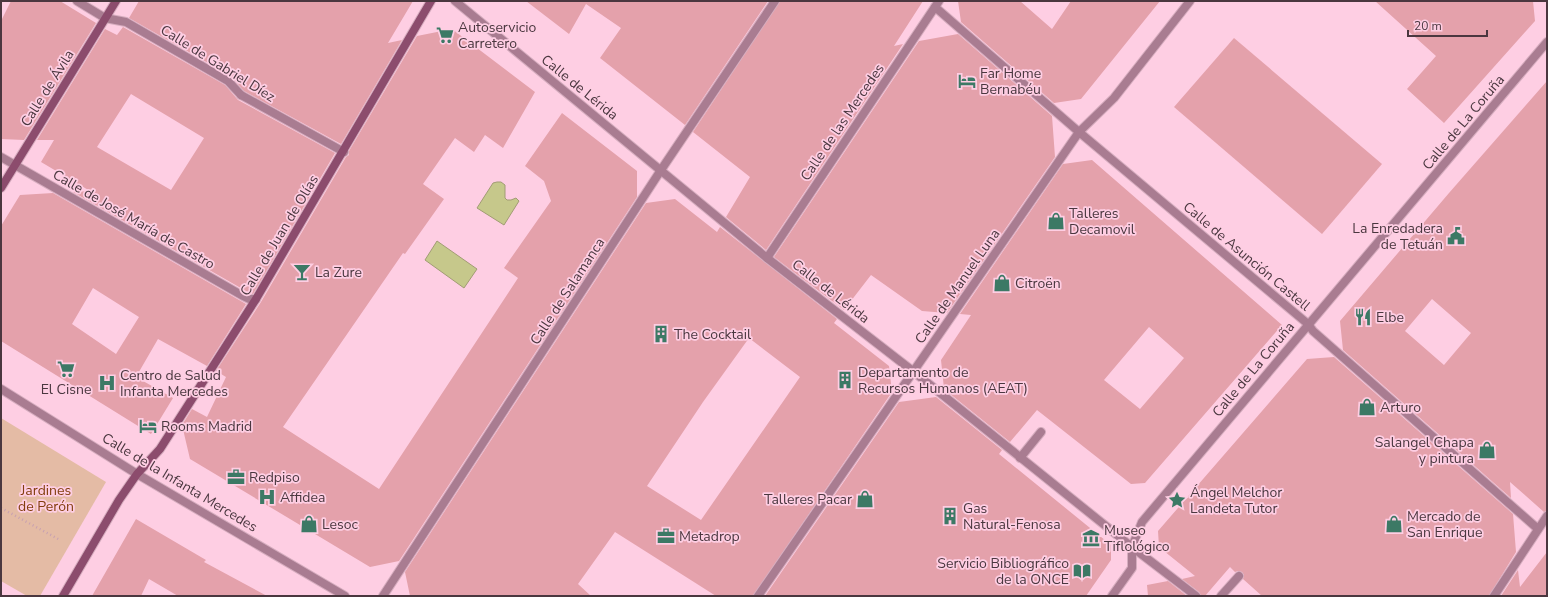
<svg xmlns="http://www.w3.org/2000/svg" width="1548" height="597" font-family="'Nunito Sans',sans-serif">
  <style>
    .park { fill: #e4bba5 }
    .water { fill: #c6c88b; stroke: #a19c74 }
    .building { fill: #e4a1ab; fill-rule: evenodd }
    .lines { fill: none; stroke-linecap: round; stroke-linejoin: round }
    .service-casing { stroke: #d6adbf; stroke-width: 10 }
    .pedestrian-casing { stroke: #d6adbf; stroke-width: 10 }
    .minor-casing { stroke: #d6adbf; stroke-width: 10 }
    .tertiary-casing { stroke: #d6adbf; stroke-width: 10 }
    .secondary-casing { stroke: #d6adbf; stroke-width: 10 }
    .path { stroke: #c7a0b1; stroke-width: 2.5; stroke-dasharray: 1 3; stroke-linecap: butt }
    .service { stroke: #a97c91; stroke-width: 8 }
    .pedestrian { stroke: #a97c91; stroke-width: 8 }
    .minor { stroke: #a97c91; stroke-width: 8 }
    .tertiary { stroke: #a97c91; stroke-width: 8 }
    .secondary { stroke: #8c4c6d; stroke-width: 8 }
    .labels { text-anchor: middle; stroke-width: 3.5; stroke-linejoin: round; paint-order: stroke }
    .poi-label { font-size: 14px; fill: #4a373f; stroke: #fecee3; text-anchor: start }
    .street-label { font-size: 14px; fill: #4a373f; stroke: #fecee3 }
    .park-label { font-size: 14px; fill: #823e0d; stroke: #fecee3 }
  </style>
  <rect width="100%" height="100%" fill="#fecee3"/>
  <path class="park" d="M 1,418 L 106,482 L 40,596 L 27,596 L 1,581 Z"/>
  <g class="water">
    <path d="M 497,182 L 501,182 L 505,185 L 505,198 L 507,200 L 511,200 L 516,198 L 519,201 L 504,225 L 477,208 L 493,183 Z"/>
    <path d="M 437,241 L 477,269 L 464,288 L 425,260 Z"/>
  </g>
  <g class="building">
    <path d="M 11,1 L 60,1 L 96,23 L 24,140 L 1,139 L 1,21 Z"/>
    <path d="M 139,1 L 413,1 L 388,43 L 402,40 L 341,144 L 244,91 L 231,76 L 129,18 Z"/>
    <path d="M 526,1 L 768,1 L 685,125 L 600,58 L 621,28 L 586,4 L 569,34 Z"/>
    <path d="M 780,1 L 923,1 L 894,46 L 903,44 L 766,250 L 726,217 L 750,177 L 693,132 Z"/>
    <path d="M 958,1 L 1020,1 L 1052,29 L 1071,1 L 1160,1 L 1081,99 L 1054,103 L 961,22 Z"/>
    <path d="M 1375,1 L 1533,1 L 1535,21 L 1444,123 L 1407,89 L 1436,56 Z"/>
    <path d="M 123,27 L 225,85 L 238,100 L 335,153 L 253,294 L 246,291 L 73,192 L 90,191 L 41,162 L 54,140 L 37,140 L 105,29 L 117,35 ZM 131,94 L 204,138 L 171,190 L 97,147 Z"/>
    <path d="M 452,29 L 535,92 L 503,148 L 485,135 L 474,152 L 455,138 L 423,184 L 444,199 L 405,254 L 403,253 L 283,427 L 379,489 L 518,278 L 504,268 L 551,201 L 544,181 L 525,166 L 562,113 L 637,171 L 637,197 L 399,561 L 370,567 L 190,459 L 182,425 L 192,409 L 207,417 L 226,377 L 216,371 L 261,302 L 346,157 L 349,155 L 349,151 L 417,36 Z"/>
    <path d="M 958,34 L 1052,116 L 1055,157 L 947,313 L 922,311 L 871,275 L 844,310 L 774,257 L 919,41 Z"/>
    <path d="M 1234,38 L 1382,164 L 1322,234 L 1174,107 Z"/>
    <path d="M 1547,81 L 1547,511 L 1544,512 L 1510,482 L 1511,498 L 1343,350 L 1340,321 L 1449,193 ZM 1432,299 L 1471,333 L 1444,365 L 1405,331 Z"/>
    <path d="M 1092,160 L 1282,325 L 1145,483 L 1131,484 L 1037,410 L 1010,442 L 944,389 L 941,360 L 971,315 L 960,314 L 1063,164 ZM 1149,327 L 1184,358 L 1140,409 L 1104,380 Z"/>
    <path d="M 53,193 L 246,304 L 207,366 L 158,339 L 136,377 L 173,398 L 151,434 L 1,341 L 1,226 L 20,195 ZM 93,288 L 139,317 L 116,354 L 72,324 Z"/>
    <path d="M 675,199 L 717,232 L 720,227 L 837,319 L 834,323 L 889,366 L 892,392 L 753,596 L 716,596 L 615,532 L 578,584 L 591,596 L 410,596 L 405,572 L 646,203 ZM 749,338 L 800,377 L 701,520 L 647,486 L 703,402 Z"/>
    <path d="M 1334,357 L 1513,514 L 1516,552 L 1489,596 L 1262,596 L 1243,579 L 1244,575 L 1242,572 L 1238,571 L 1235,572 L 1230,567 L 1205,596 L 1201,596 L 1199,592 L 1182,579 L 1195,576 L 1159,547 L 1158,531 L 1307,359 Z"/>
    <path d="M 936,397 L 1002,450 L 999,454 L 1111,545 L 1111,560 L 1086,596 L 765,596 L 899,402 Z"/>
    <path d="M 136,519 L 206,560 L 204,562 L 267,596 L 178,596 L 149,579 L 141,596 L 92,596 Z"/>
    <path d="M 1547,552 L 1547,596 L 1501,596 L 1518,570 L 1520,587 Z"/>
    <path d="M 1168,581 L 1187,596 L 1148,596 L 1147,585 Z"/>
  </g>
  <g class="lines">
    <g class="service-casing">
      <g id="service">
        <path d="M 1020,458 L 1041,432"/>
        <path d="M 1221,596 L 1239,576"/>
      </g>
    </g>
    <g class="pedestrian-casing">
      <g id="pedestrian">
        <path d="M 77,1 L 105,18"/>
        <path d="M 241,95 L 344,152"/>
      </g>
    </g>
    <g class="minor-casing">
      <g id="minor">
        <path d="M 455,1 L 767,258 L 914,372 L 1132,547 L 1196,596"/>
        <path d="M 935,7 L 1079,132 L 1308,324 L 1313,331 L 1538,529"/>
        <path d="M 105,18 L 126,22 L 228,81 L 241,95"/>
        <path d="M 1,157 L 243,296 L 249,299 L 256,299"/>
        <path d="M 767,258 L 939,1"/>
        <path d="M 383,596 L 661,170 L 775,1"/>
        <path d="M 758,596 L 1079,132 L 1114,98 L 1190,1"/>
        <path d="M 1112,596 L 1132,568 L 1132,547 L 1142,522 L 1547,42"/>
        <path d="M 1494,596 L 1547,516"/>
      </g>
    </g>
    <g class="tertiary-casing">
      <path id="tertiary" d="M 1,389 L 137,474 L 345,596"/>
    </g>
    <g class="secondary-casing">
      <g id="secondary">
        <path d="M 1,188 L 116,1"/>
        <path d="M 63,596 L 119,500 L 137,474 L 160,449 L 256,299 L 431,1"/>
      </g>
    </g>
    <path class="path" d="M 1,508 L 60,540"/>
    <use href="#service" class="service"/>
    <use href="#pedestrian" class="pedestrian"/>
    <use href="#minor" class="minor"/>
    <use href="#tertiary" class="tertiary"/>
    <use href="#secondary" class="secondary"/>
  </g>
  <defs>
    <g id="supermarket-bare" transform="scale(1.38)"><path d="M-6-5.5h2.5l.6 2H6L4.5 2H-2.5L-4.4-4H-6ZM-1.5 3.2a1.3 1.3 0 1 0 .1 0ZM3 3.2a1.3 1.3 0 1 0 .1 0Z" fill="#3c7965" stroke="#fecee3" stroke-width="2.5" paint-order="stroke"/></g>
    <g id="hotel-bare" transform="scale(1.38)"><path d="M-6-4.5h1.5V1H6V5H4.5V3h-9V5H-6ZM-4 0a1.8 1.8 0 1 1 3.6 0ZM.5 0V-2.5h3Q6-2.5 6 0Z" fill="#3c7965" stroke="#fecee3" stroke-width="2.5" paint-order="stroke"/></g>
    <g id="shop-bare" transform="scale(1.38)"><path d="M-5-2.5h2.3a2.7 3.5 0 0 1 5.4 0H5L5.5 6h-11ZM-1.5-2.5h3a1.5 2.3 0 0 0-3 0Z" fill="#3c7965" stroke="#fecee3" stroke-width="2.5" paint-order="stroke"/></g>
    <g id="civic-bare" transform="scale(1.38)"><path d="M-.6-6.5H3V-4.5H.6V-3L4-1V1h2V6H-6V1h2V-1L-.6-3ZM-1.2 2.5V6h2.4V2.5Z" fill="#3c7965" stroke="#fecee3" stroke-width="2.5" paint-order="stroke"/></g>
    <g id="bar-bare" transform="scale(1.38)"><path d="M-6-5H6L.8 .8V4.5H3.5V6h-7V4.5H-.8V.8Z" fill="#3c7965" stroke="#fecee3" stroke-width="2.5" paint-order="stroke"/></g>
    <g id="restaurant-bare" transform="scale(1.38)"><path d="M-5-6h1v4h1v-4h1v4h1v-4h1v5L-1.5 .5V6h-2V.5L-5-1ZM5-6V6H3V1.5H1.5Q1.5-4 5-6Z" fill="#3c7965" stroke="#fecee3" stroke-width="2.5" paint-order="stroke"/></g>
    <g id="building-bare" transform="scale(1.38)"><path d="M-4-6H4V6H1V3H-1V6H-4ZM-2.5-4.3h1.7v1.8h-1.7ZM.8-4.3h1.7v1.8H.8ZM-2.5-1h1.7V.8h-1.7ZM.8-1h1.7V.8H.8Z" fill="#3c7965" stroke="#fecee3" stroke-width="2.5" paint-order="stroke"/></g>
    <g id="hospital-bare" transform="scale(1.38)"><path d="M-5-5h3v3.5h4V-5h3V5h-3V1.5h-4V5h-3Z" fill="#3c7965" stroke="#fecee3" stroke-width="2.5" paint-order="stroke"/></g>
    <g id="office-bare" transform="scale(1.38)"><path d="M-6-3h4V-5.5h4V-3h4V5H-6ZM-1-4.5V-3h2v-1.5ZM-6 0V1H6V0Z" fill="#3c7965" stroke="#fecee3" stroke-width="2.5" paint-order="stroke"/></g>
    <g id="sight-bare" transform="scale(1.38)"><path d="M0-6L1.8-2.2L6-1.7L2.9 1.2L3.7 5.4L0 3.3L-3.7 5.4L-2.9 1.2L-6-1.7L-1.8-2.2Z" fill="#3c7965" stroke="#fecee3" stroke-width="2.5" paint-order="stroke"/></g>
    <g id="museum-bare" transform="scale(1.38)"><path d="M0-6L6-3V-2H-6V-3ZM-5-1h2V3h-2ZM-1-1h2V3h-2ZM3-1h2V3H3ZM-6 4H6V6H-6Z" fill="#3c7965" stroke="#fecee3" stroke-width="2.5" paint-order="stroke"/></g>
    <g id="library-bare" transform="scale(1.38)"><path d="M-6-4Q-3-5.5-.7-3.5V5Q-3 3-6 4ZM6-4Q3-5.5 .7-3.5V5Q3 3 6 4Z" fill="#3c7965" stroke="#fecee3" stroke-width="2.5" paint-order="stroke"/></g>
  </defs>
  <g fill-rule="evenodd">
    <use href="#supermarket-bare" x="445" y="35"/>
    <use href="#hotel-bare" x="967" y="81"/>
    <use href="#shop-bare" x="1056" y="221"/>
    <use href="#civic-bare" x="1456" y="236"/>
    <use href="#bar-bare" x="302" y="272"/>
    <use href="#shop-bare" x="1002" y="283"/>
    <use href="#restaurant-bare" x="1363" y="317"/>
    <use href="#building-bare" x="661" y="334"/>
    <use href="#supermarket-bare" x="66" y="369"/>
    <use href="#building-bare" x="845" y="380"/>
    <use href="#hospital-bare" x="107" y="383"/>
    <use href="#shop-bare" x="1367" y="407"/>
    <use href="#hotel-bare" x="148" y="426"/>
    <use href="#shop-bare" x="1487" y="450"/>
    <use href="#office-bare" x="236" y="477"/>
    <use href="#hospital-bare" x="267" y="497"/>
    <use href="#shop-bare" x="865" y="499"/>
    <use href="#sight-bare" x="1177" y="500"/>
    <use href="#building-bare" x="950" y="516"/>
    <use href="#shop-bare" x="309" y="524"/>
    <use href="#shop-bare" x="1394" y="524"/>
    <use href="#office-bare" x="666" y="536"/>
    <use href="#museum-bare" x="1091" y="538"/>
    <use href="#library-bare" x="1082" y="571"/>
  </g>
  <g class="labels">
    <g class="poi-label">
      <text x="458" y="32">Autoservicio<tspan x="458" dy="16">Carretero</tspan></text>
      <text x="980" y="78">Far Home<tspan x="980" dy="16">Bernabéu</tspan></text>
      <text x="1069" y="218">Talleres<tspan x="1069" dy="16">Decamovil</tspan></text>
      <text x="1443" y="233" text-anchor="end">La Enredadera<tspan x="1443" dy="16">de Tetuán</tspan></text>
      <text x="315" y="277">La Zure</text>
      <text x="1015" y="288">Citroën</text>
      <text x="1376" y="322">Elbe</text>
      <text x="674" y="339">The Cocktail</text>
      <text x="858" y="377">Departamento de<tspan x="858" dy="16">Recursos Humanos (AEAT)</tspan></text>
      <text x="120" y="380">Centro de Salud<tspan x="120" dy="16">Infanta Mercedes</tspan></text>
      <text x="66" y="394" text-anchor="middle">El Cisne</text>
      <text x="1380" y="412">Arturo</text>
      <text x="161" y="431">Rooms Madrid</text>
      <text x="1474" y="447" text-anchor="end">Salangel Chapa<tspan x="1474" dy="16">y pintura</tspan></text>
      <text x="249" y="482">Redpiso</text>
      <text x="1190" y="497">Ángel Melchor<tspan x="1190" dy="16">Landeta Tutor</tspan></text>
      <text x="280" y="502">Affidea</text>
      <text x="852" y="504" text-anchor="end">Talleres Pacar</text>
      <text x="963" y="513">Gas<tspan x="963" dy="16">Natural-Fenosa</tspan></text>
      <text x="1407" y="521">Mercado de<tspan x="1407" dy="16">San Enrique</tspan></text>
      <text x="322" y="529">Lesoc</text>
      <text x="1104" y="535">Museo<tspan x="1104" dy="16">Tiflológico</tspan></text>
      <text x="679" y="541">Metadrop</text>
      <text x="1069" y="568" text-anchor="end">Servicio Bibliográfico<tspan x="1069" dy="16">de la ONCE</tspan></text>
    </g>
    <g class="street-label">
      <text transform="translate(218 63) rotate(32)" y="5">Calle de Gabriel Díez</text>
      <text transform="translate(580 87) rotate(39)" y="5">Calle de Lérida</text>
      <text transform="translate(47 88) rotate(-58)" y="5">Calle de Ávila</text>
      <text transform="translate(842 122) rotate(-56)" y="5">Calle de las Mercedes</text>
      <text transform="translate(1463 122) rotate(-50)" y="5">Calle de La Coruña</text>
      <text transform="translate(134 219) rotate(30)" y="5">Calle de José María de Castro</text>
      <text transform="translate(279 235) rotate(-59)" y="5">Calle de Juan de Olías</text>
      <text transform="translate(1247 256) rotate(40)" y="5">Calle de Asunción Castell</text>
      <text transform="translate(957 286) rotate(-55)" y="5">Calle de Manuel Luna</text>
      <text transform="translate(567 291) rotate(-57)" y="5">Calle de Salamanca</text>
      <text transform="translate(831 291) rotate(38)" y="5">Calle de Lérida</text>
      <text transform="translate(1253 369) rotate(-50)" y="5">Calle de La Coruña</text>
      <text transform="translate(180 482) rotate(31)" y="5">Calle de la Infanta Mercedes</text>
    </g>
    <g class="park-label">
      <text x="46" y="495">Jardines<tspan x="46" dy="16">de Perón</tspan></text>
    </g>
  </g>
  <rect width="1548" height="597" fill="none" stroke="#4a373f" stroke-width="4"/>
  <path d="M1408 30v6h79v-6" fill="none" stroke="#4a373f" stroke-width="2"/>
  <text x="1414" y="30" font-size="12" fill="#4a373f" stroke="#fecee3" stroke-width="3" paint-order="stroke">20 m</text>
</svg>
